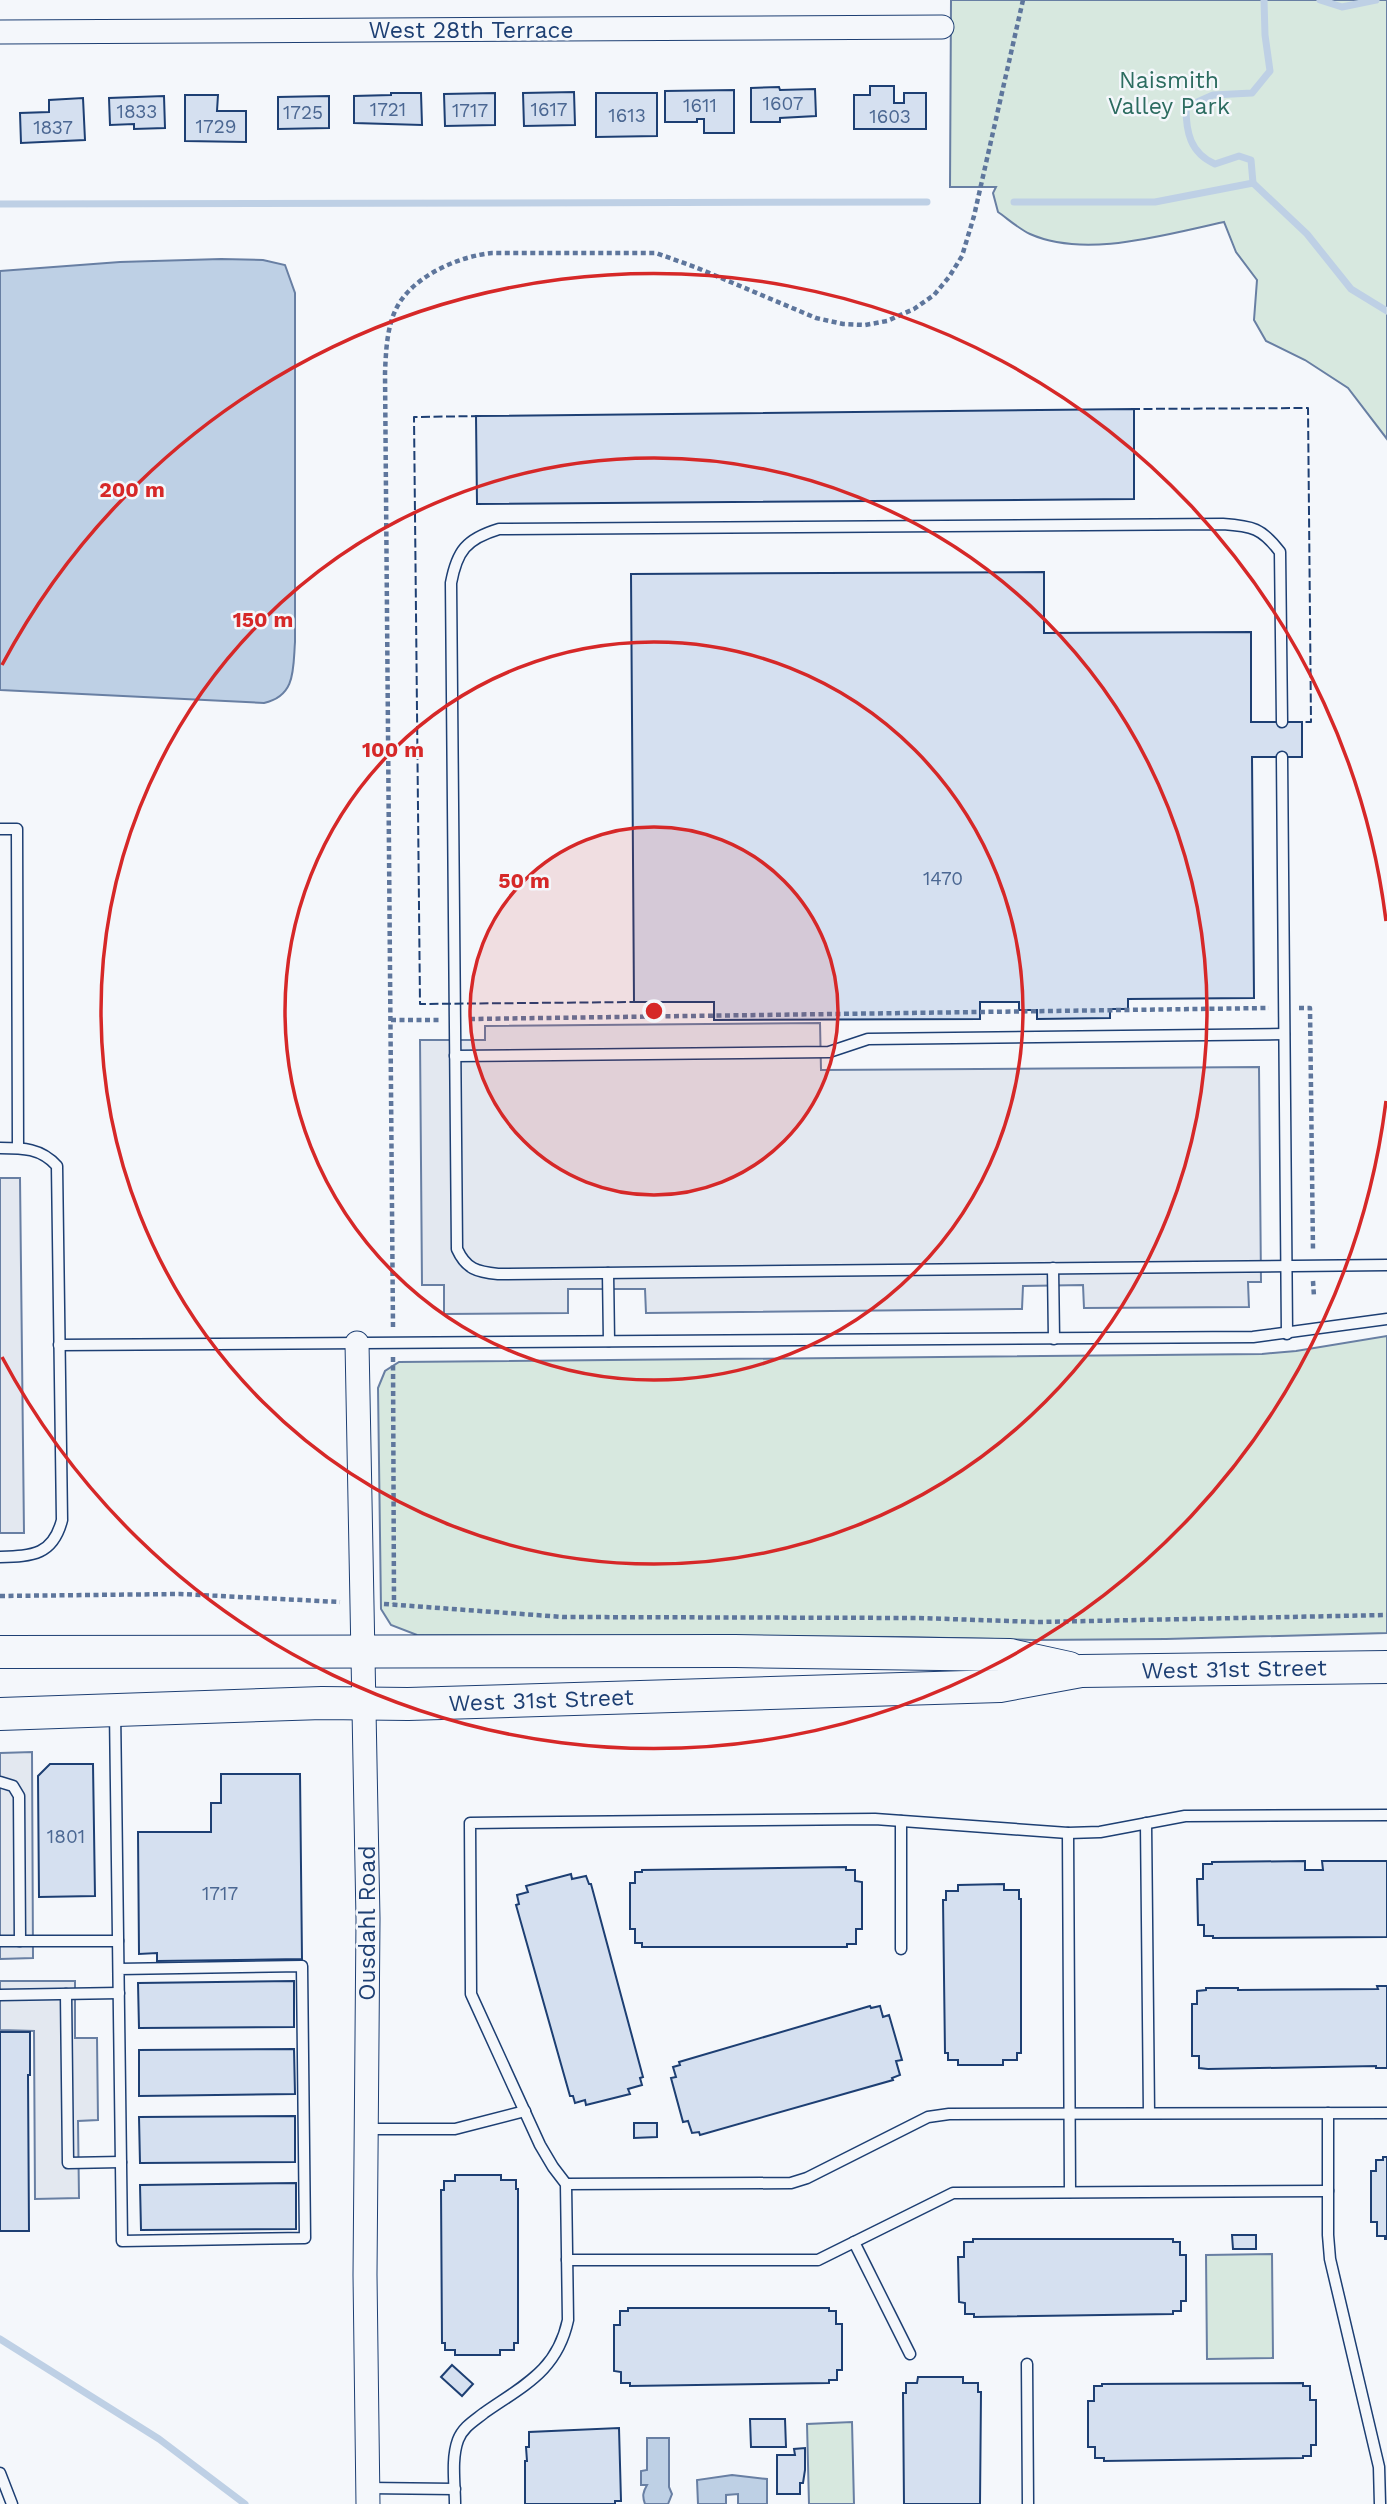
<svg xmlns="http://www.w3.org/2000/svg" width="1387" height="2504" font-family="'Work Sans',sans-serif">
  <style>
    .green { fill: #d7e8df; stroke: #687fa3; stroke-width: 2 }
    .parking { fill: #e3e8f0; stroke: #687fa3; stroke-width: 2 }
    .water { fill: #bed0e5; stroke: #687fa3; stroke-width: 2 }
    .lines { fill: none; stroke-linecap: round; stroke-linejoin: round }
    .stream { stroke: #bed0e5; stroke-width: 7 }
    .building { fill: #d5e0f0; stroke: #1d3f73; stroke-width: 2 }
    .lane-casing { stroke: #1d3f73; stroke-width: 13 }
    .street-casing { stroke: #1d3f73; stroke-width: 25 }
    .secondary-casing { stroke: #1d3f73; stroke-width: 34 }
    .path { stroke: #5e769c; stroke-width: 4.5; stroke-dasharray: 5 3.5; stroke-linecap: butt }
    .lane { stroke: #f4f7fb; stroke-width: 10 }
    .street { stroke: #f4f7fb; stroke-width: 23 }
    .secondary { stroke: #f4f7fb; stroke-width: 32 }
    .fence { stroke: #1d3f73; stroke-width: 2; stroke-dasharray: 9 3.5; stroke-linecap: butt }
    .ring { fill: none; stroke: #d62828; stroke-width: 3.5 }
    .labels { text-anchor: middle; stroke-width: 5; stroke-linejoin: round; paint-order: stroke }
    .number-label { font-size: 19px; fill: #4b6792 }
    .street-label { font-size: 23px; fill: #1d3f73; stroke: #f4f7fb }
    .park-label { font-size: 23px; fill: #2c6c60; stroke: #f4f7fb }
    .centre { fill: #d62828; stroke: #f4f7fb; stroke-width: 3.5 }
    .ring-label { font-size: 21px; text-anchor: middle; font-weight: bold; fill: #d62828; stroke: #f4f7fb; stroke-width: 5; stroke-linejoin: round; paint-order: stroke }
  </style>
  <rect width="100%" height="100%" fill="#f4f7fb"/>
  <g class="green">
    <path d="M 951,0 L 1387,0 L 1387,439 L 1348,388 L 1305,360 L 1266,341 L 1254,320 L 1257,280 L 1236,252 L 1224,222 C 1166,234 1086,259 1030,234 C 1019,229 1008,219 998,212 L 993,193 L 996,187 L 950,187 Z"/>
    <path d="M 1387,1336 L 1387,1633 L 1166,1639 L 1035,1640 L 902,1637 L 417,1635 L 391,1625 L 381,1609 L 378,1388 L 385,1371 L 399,1362 L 1262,1354 L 1296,1351 Z"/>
    <path d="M 1272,2254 L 1273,2358 L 1207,2359 L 1206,2255 Z"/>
    <path d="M 852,2422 L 854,2504 L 809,2504 L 807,2424 Z"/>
  </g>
  <g class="parking">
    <path d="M 820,1023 L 821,1070 L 1259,1067 L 1261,1282 L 1248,1282 L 1249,1307 L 1084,1308 L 1083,1285 L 1023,1286 L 1022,1309 L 646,1313 L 645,1289 L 568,1289 L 568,1313 L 444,1314 L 444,1285 L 422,1285 L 420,1040 L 485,1040 L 485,1026 Z"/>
    <path d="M 0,1178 L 20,1178 L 24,1533 L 0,1533 Z"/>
    <path d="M 32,1752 L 33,1958 L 0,1959 L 0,1753 Z"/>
    <path d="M 0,1981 L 75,1981 L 75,2038 L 97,2038 L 98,2120 L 78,2121 L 79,2198 L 35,2199 L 34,2031 L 0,2030 Z"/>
  </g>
  <g class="water">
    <path d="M 221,259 L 263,260 L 285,265 L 295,293 L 295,642 C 293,669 296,696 264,703 L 0,690 L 0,271 L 120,262 Z"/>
    <path d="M 647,2438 L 669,2438 L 669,2487 L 672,2494 L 668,2504 L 645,2504 C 642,2496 643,2492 647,2485 L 641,2485 L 641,2471 L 647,2470 Z"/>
    <path d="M 732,2475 L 767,2479 L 767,2504 L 738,2504 L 738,2494 L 726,2495 L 726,2504 L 698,2504 L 697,2480 Z"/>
  </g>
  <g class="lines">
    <g class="stream">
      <path d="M 1264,0 L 1265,35 L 1270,71 L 1252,93 L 1213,95 L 1186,107 C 1186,132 1190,153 1215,164 L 1239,156 L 1251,160 L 1253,183 L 1307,234 L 1351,289 L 1387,311"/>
      <path d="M 1320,0 L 1342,7 L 1376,0"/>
      <path d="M 1014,202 L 1155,202 L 1253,183"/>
      <path d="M 0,204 L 927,202"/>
      <path d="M 0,2339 L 159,2439 L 245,2504"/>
    </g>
  </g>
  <g class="building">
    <path d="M 870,86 L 894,86 L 894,103 L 904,103 L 904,93 L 926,93 L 926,129 L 854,129 L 854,95 L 870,95 Z"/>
    <path d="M 779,87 L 780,90 L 815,89 L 816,116 L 780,118 L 780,122 L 751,122 L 751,88 Z"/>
    <path d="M 734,90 L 734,133 L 704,133 L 704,119 L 697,119 L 697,122 L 665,122 L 665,91 Z"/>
    <path d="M 574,92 L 575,125 L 524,126 L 523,93 Z"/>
    <path d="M 391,93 L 421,93 L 422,125 L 354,123 L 354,96 L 391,95 Z"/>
    <path d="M 495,93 L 495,125 L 445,126 L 444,94 Z"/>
    <path d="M 596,93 L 657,93 L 657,136 L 596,137 Z"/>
    <path d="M 185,95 L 218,95 L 217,111 L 246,111 L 246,142 L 185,141 Z"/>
    <path d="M 164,96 L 165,128 L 134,129 L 134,124 L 110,125 L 109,98 Z"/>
    <path d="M 329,96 L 329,128 L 278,129 L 278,97 Z"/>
    <path d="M 83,98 L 85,140 L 21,143 L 20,113 L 49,112 L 49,100 Z"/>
    <path d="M 1134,409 L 1134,499 L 477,504 L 476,416 Z"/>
    <path d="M 1044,572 L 1044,633 L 1251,632 L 1251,722 L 1302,722 L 1302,757 L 1252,757 L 1254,998 L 1128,999 L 1128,1009 L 1110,1009 L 1110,1018 L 1037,1019 L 1037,1010 L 1019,1010 L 1019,1002 L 980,1002 L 980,1019 L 714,1020 L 714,1002 L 634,1002 L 631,574 Z"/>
    <path d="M 50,1764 L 93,1764 L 95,1896 L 39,1897 L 38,1776 Z"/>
    <path d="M 221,1774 L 300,1774 L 302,1959 L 157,1961 L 157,1953 L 139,1954 L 138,1832 L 211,1832 L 211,1803 L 221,1803 Z"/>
    <path d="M 1305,1861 L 1305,1870 L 1323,1870 L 1322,1861 L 1387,1861 L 1387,1937 L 1213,1938 L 1213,1936 L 1204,1936 L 1204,1925 L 1198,1925 L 1197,1879 L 1203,1879 L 1203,1864 L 1212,1864 L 1212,1862 Z"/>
    <path d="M 846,1867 L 846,1870 L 855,1870 L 855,1881 L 862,1882 L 862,1929 L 856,1929 L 856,1944 L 847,1944 L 847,1947 L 642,1947 L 642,1943 L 635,1943 L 635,1929 L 630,1929 L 630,1883 L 635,1883 L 635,1872 L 642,1872 L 642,1870 Z"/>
    <path d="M 571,1874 L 572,1879 L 586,1876 L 589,1884 L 591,1884 L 643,2077 L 640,2078 L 642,2085 L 628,2089 L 630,2094 L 586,2105 L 585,2100 L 575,2103 L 573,2096 L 570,2096 L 516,1905 L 519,1904 L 517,1895 L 528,1892 L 526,1886 Z"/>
    <path d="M 1004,1884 L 1004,1890 L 1019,1890 L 1019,1899 L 1021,1899 L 1021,2053 L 1017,2053 L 1017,2060 L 1003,2060 L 1003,2065 L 958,2065 L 958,2060 L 948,2060 L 948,2053 L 945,2053 L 943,1900 L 946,1900 L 946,1891 L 958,1891 L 958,1885 Z"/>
    <path d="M 294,1981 L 294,2027 L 139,2028 L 138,1983 Z"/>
    <path d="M 1377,1986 L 1387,1986 L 1387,2068 L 1376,2068 L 1376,2066 L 1208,2069 L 1199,2068 L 1199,2056 L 1192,2056 L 1192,2004 L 1197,2004 L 1197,1991 L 1206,1990 L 1206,1988 L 1238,1988 L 1238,1990 L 1378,1989 Z"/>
    <path d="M 870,2006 L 871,2008 L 880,2006 L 883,2017 L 889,2015 L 902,2060 L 896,2061 L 900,2075 L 892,2078 L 893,2080 L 700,2135 L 699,2132 L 692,2133 L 688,2121 L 683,2122 L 671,2078 L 676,2077 L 673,2067 L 680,2065 L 679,2062 Z"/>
    <path d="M 0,2032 L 30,2032 L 30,2075 L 28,2075 L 29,2231 L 0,2231 Z"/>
    <path d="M 294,2049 L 295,2094 L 139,2096 L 139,2050 Z"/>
    <path d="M 295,2116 L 295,2162 L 140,2163 L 139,2117 Z"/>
    <path d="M 634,2123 L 657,2123 L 657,2137 L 634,2138 Z"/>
    <path d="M 1383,2157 L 1387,2157 L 1387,2239 L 1385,2239 L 1385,2236 L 1377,2236 L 1377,2222 L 1371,2222 L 1371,2171 L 1376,2171 L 1376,2160 L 1383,2160 Z"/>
    <path d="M 455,2175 L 501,2175 L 501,2180 L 516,2180 L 516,2189 L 518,2189 L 518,2343 L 514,2343 L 514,2350 L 500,2350 L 500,2355 L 455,2355 L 455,2350 L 445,2350 L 445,2343 L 442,2343 L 441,2190 L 444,2190 L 444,2181 L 455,2181 Z"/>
    <path d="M 296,2183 L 296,2229 L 141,2230 L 140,2185 Z"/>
    <path d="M 1232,2235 L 1256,2235 L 1256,2249 L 1233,2249 Z"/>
    <path d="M 973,2239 L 1173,2239 L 1173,2242 L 1180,2242 L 1180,2255 L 1186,2255 L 1186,2301 L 1181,2301 L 1181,2311 L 1173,2311 L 1173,2314 L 974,2317 L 974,2314 L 965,2314 L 965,2303 L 959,2302 L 958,2257 L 964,2257 L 964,2242 L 973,2242 Z"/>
    <path d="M 628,2308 L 829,2308 L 829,2311 L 836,2311 L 836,2324 L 842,2324 L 842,2370 L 837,2370 L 837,2380 L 829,2380 L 829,2383 L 630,2386 L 630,2383 L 621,2383 L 621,2372 L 614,2371 L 614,2325 L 620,2325 L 620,2311 L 628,2311 Z"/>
    <path d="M 452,2365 L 473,2384 L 462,2396 L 441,2377 Z"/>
    <path d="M 918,2377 L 963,2377 L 963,2383 L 978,2383 L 978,2392 L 981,2392 L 980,2504 L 904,2504 L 903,2393 L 906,2393 L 906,2383 L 917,2383 Z"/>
    <path d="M 1303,2383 L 1303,2386 L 1310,2386 L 1310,2400 L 1316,2400 L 1316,2445 L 1311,2445 L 1311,2456 L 1303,2456 L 1303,2458 L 1104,2461 L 1104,2458 L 1095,2458 L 1095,2447 L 1088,2447 L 1088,2401 L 1094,2401 L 1094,2386 L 1102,2386 L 1102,2384 Z"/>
    <path d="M 750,2419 L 785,2419 L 786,2447 L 751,2447 Z"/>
    <path d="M 619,2428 L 621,2501 L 615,2501 L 615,2504 L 525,2504 L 525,2461 L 527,2461 L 526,2447 L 529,2447 L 529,2432 Z"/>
    <path d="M 805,2448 L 805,2470 L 803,2483 L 800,2483 L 800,2494 L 777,2494 L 777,2455 L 795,2455 L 794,2449 Z"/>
  </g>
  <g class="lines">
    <g class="lane-casing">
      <g id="lane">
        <path d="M 1282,722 L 1280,552 C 1262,528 1252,526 1223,524 L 499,529 C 466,539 457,551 451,583 L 457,1249 C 466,1269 477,1272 498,1274 L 1387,1265"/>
        <path d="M 1282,757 L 1287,1334"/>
        <path d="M 0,829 L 17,829 L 18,1148"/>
        <path d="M 455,1056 L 829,1052 L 868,1039 L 1284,1034"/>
        <path d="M 0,1148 C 23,1148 41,1148 57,1166 L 62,1520 C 53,1555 33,1556 0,1557"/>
        <path d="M 1053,1268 L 1054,1339"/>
        <path d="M 608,1273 L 609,1341"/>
        <path d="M 59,1345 L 1253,1337 L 1387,1319"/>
        <path d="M 115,1712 C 118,1888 120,2064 122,2241 L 305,2238 L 302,1966 L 119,1969"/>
        <path d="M 0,1782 L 13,1786 L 19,1796 L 20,1941"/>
        <path d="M 901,1821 L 901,1949"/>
        <path d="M 1146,1823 L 1149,2113"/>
        <path d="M 1068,1833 L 1070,2192"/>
        <path d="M 0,1941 L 118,1941"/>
        <path d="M 66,1994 L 68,2163 L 121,2162"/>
        <path d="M 0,1995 L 119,1993"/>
        <path d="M 1328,2113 L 1328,2235 L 1330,2259 L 1379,2467 L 1380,2504"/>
        <path d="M 366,2129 L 455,2129 L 525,2111"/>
        <path d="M 566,2184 L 791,2183 L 807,2178 L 928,2117 L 949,2114 L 1387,2113"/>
        <path d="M 854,2242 L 910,2354"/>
        <path d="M 567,2260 L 818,2260 L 953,2193 L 1328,2191"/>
        <path d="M 1027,2364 L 1028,2504"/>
        <path d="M 0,2473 L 12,2504"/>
        <path d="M 367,2488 L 455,2489"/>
        <path d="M 455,2504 C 455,2484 451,2459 458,2440 C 463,2427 474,2421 484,2413 C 524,2385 557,2371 568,2320 L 566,2184 L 553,2167 L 540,2145 L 471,1994 L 470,1823 L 875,1819 L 1068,1833 L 1100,1832 L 1185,1816 L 1387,1815"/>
      </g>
    </g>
    <g class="street-casing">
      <g id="street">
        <path d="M 0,32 L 942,27"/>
        <path d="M 357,1343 L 368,1919 L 365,2275 L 368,2504"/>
      </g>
    </g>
    <g class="secondary-casing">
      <g id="secondary">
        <path d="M 0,1652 L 735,1651 L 1010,1655 L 1069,1668"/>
        <path d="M 0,1714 L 322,1703 L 408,1704 L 1000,1686 L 1081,1671 L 1387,1667"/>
      </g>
    </g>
    <g class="path">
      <path d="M 1299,1008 L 1310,1008 L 1313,1251"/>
      <path d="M 470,1019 L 1269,1008"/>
      <path d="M 391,1020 L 440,1020"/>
      <path d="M 1313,1281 L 1314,1297"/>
      <path d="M 393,1327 L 385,373 C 386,349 387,319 402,299 C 421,273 461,256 492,253 L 656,253 L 695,267 L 816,318 L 843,324 L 865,325 L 887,321 L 914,309 L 934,295 L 949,277 L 962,256 L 974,216 L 1023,0"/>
      <path d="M 393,1357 L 394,1604"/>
      <path d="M 0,1596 L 180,1594 L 340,1602"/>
      <path d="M 384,1604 L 563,1617 L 919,1618 L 1038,1622 L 1387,1615"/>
    </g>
    <use href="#lane" class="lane"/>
    <use href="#street" class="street"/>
    <use href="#secondary" class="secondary"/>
    <g class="fence">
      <path d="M 1131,409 L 1308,408 L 1311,722 L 1302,722"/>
      <path d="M 480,416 L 414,417 L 420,1004 L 634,1002"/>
    </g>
  </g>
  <circle cx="654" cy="1011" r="184" fill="#d62828" fill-opacity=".12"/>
  <g class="ring">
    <circle cx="654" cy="1011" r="184"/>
    <circle cx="654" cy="1011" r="369"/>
    <circle cx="654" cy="1011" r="553"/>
    <path d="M1386 1101A738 738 0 0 1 2 1357M2 665A738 738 0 0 1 1386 921"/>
  </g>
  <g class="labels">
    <g class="number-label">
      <text x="783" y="110">1607</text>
      <text x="700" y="112">1611</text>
      <text x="388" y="116">1721</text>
      <text x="549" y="116">1617</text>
      <text x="470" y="117">1717</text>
      <text x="137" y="118">1833</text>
      <text x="303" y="119">1725</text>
      <text x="627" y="122">1613</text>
      <text x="890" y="123">1603</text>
      <text x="216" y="133">1729</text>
      <text x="53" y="134">1837</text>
      <text x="943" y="885">1470</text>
      <text x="66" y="1843">1801</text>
      <text x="220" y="1900">1717</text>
    </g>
    <g class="street-label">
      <text x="471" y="38">West 28th Terrace</text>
      <text transform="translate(1234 1669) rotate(-1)" y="8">West 31st Street</text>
      <text transform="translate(541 1700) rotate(-2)" y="8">West 31st Street</text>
      <text transform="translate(367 1923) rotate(-90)" y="8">Ousdahl Road</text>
    </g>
    <g class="park-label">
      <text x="1169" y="88">Naismith<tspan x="1169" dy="26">Valley Park</tspan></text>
    </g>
  </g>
  <circle cx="654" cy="1011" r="10" class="centre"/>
  <g class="ring-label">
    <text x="132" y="497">200 m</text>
    <text x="263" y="627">150 m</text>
    <text x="393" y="757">100 m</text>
    <text x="524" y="888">50 m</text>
  </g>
</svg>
